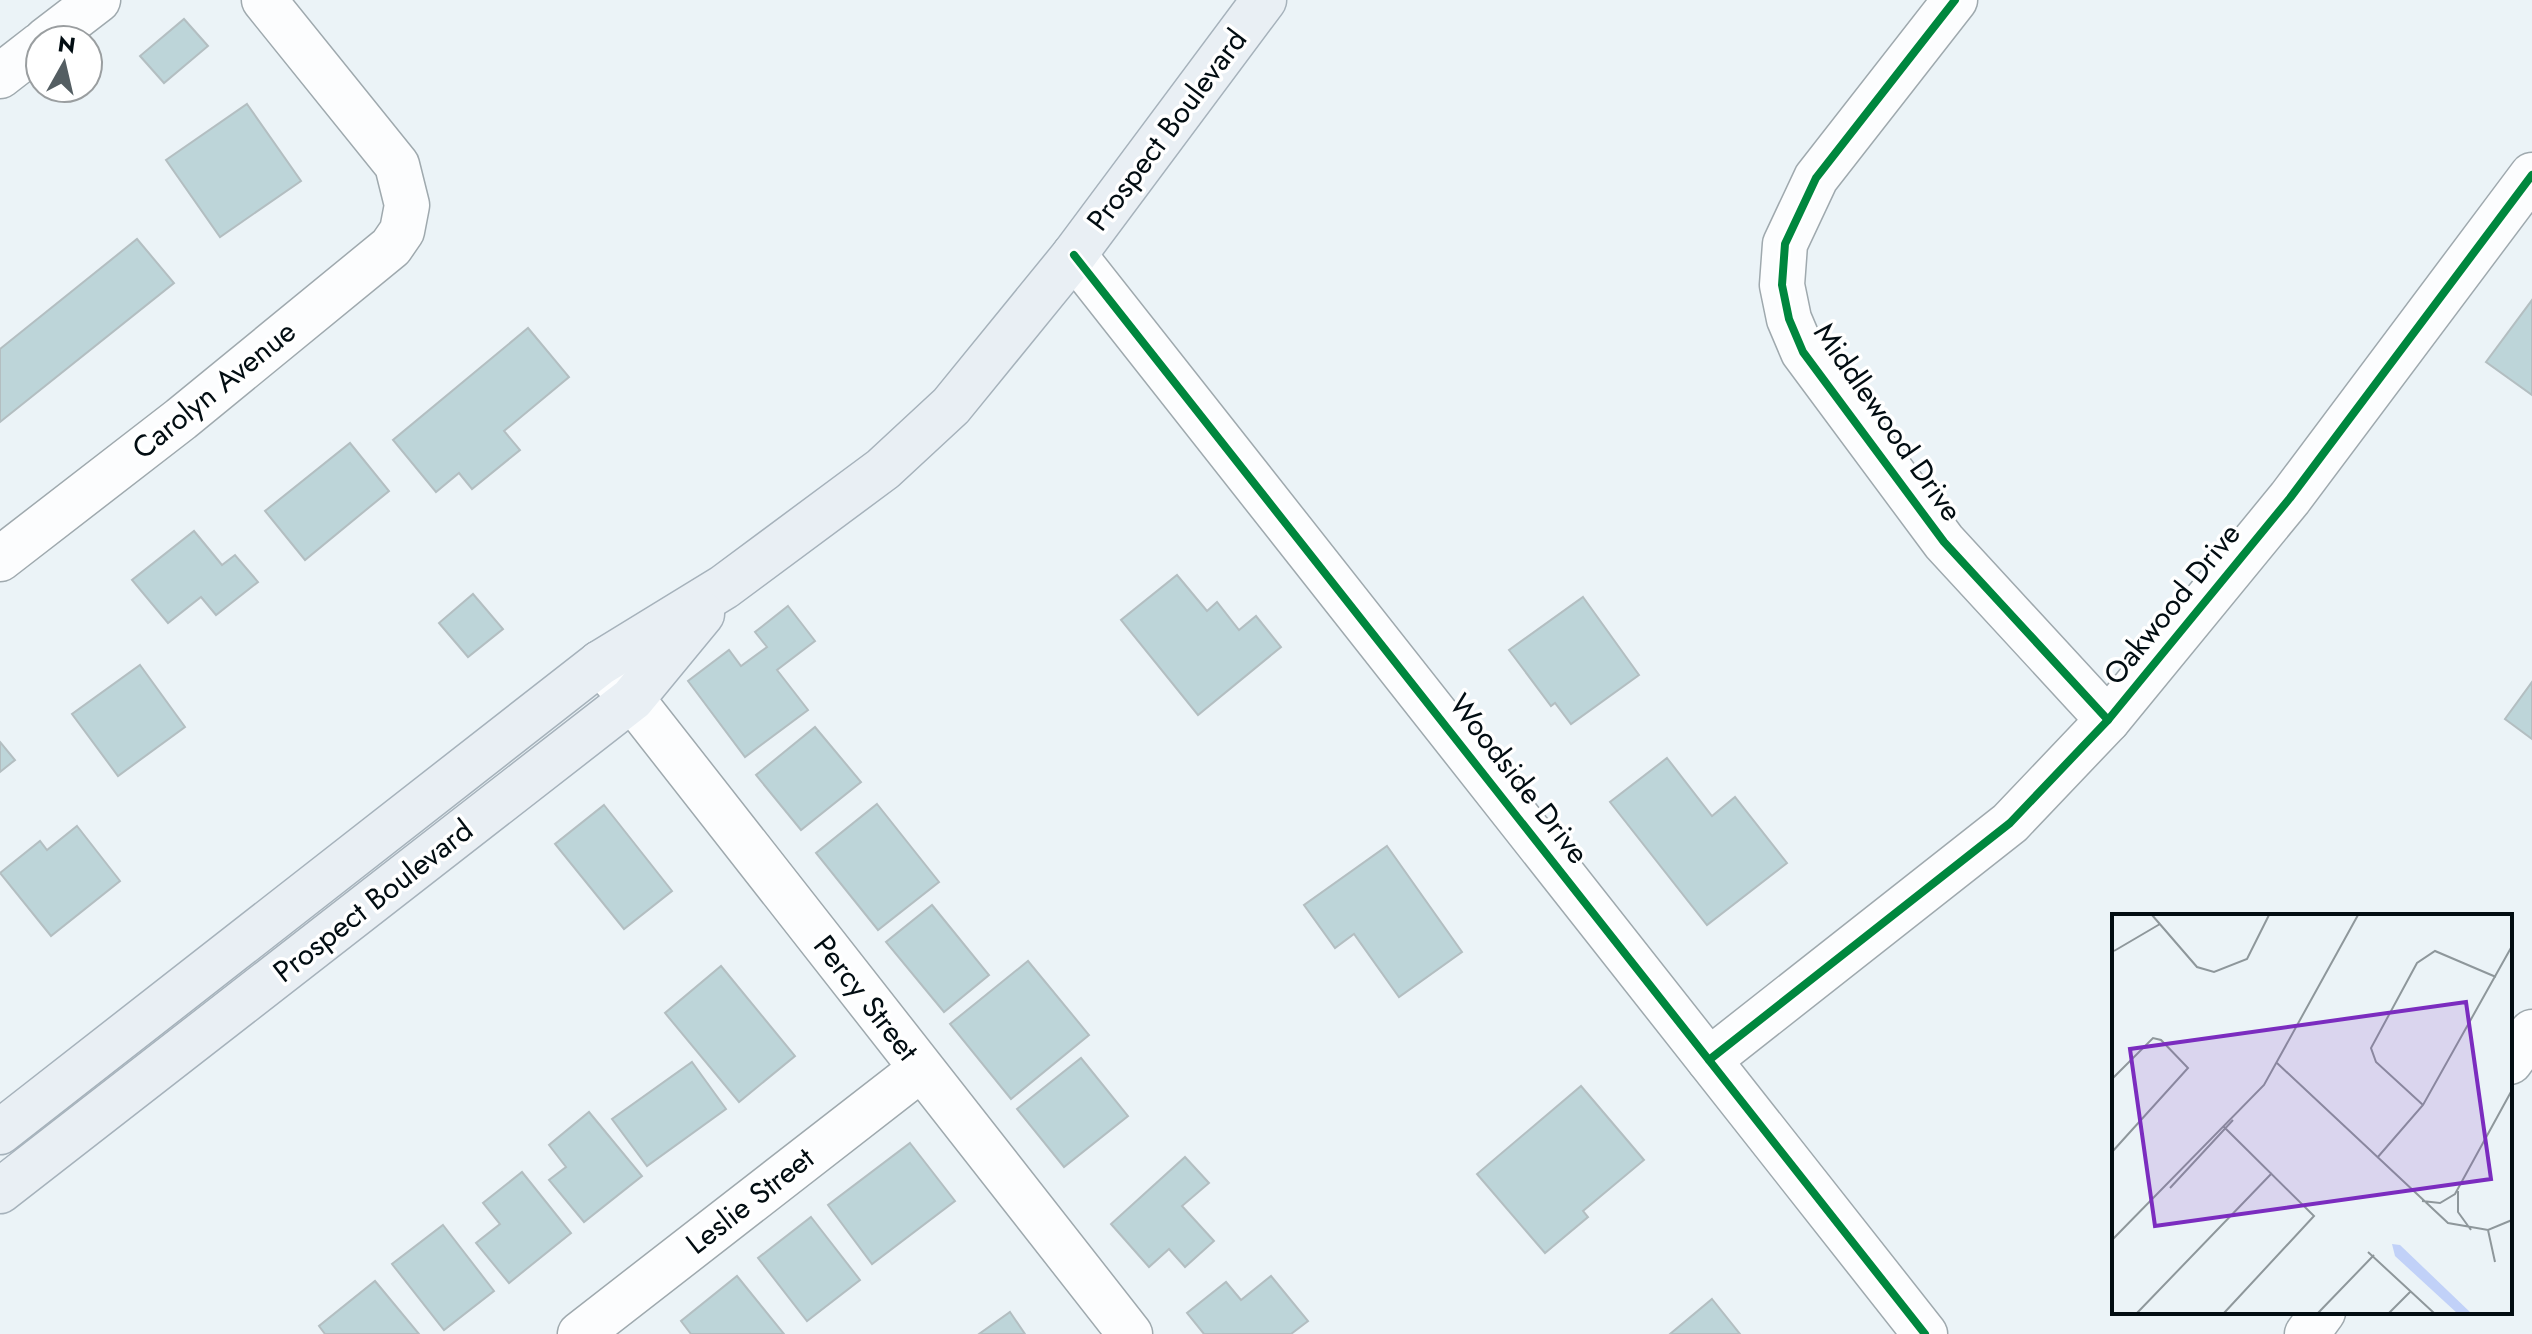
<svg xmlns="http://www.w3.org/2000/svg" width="2532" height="1334" font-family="Jost,sans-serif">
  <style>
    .building { fill: #bdd5d9; stroke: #b3bec1; stroke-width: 2 }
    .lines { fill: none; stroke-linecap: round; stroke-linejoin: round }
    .minor-casing { stroke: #9fa9ae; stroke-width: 47 }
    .major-casing { stroke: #a6b2bb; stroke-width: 47 }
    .minor { stroke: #fcfdfe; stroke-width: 44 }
    .major { stroke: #e9eff4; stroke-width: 44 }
    .cycleway-casing { stroke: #fff; stroke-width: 13 }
    .cycleway { stroke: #00873e; stroke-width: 8 }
    .labels { text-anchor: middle; stroke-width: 7; stroke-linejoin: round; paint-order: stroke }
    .street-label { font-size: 30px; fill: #020d12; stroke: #fff }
    .inset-road { fill: none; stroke: #8e979b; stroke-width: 2 }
    .view { fill: #7b2cbf; fill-opacity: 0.15; stroke: #7b2cbf; stroke-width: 4 }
    .inset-edge { fill: none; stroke: #020d12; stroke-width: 4 }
  </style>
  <rect width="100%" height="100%" fill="#ebf3f7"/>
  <g class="building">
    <path d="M 184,19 L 208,46 L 164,83 L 140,56 Z"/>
    <path d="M 247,104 L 301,181 L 220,237 L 166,160 Z"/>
    <path d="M 137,239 L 174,283 L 0,422 L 0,349 Z"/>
    <path d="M 2532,300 L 2532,395 L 2486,362 Z"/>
    <path d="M 528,328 L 569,377 L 504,431 L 520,450 L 472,489 L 459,473 L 436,492 L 393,440 Z"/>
    <path d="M 350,443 L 389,491 L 305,560 L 265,511 Z"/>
    <path d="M 194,531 L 222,565 L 235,555 L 258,582 L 216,615 L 201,597 L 168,623 L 132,580 Z"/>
    <path d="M 1177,575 L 1207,611 L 1217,602 L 1239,630 L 1256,616 L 1281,647 L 1198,715 L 1121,620 Z"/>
    <path d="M 473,594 L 503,629 L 468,657 L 439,623 Z"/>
    <path d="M 1583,597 L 1639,675 L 1571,724 L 1555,703 L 1551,706 L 1509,650 Z"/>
    <path d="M 788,606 L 815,641 L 777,670 L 808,710 L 745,757 L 688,681 L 729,650 L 741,666 L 767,647 L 755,632 Z"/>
    <path d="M 140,665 L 185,727 L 118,776 L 72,714 Z"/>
    <path d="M 2532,682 L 2532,739 L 2505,719 Z"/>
    <path d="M 815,727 L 861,782 L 801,830 L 756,775 Z"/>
    <path d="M 0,742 L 15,760 L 0,772 Z"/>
    <path d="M 1667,758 L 1712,816 L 1735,797 L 1787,863 L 1707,925 L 1610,802 Z"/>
    <path d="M 877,804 L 939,882 L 878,930 L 816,853 Z"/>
    <path d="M 604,805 L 672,891 L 624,929 L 555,844 Z"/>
    <path d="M 77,826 L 120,881 L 51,936 L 0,873 L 40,841 L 47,850 Z"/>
    <path d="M 1387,846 L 1462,952 L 1399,997 L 1354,934 L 1335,948 L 1304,905 Z"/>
    <path d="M 932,905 L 989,975 L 944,1012 L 886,942 Z"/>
    <path d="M 1028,961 L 1089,1035 L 1011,1099 L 950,1024 Z"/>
    <path d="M 721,966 L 795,1056 L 739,1102 L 665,1013 Z"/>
    <path d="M 1081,1058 L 1128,1116 L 1064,1167 L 1017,1109 Z"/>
    <path d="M 692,1062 L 726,1109 L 647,1166 L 612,1119 Z"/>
    <path d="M 1581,1086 L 1644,1160 L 1583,1211 L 1588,1217 L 1545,1253 L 1477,1174 Z"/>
    <path d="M 589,1112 L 642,1176 L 584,1222 L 549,1180 L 566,1167 L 549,1145 Z"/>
    <path d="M 910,1143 L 955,1201 L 872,1264 L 828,1205 Z"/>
    <path d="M 1185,1157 L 1209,1183 L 1182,1206 L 1214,1241 L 1185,1267 L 1169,1249 L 1149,1267 L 1111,1224 Z"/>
    <path d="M 522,1172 L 571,1233 L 509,1283 L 476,1243 L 500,1224 L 483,1203 Z"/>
    <path d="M 811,1217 L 860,1280 L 807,1321 L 758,1258 Z"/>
    <path d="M 443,1225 L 494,1291 L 444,1330 L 392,1264 Z"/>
    <path d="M 737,1276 L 784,1334 L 691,1334 L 681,1321 Z"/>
    <path d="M 1271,1276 L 1308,1321 L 1291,1334 L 1204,1334 L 1187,1313 L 1226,1282 L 1241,1300 Z"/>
    <path d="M 375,1281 L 419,1334 L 325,1334 L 319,1326 Z"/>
    <path d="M 1712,1299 L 1740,1334 L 1670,1334 Z"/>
    <path d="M 1010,1312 L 1025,1334 L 979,1334 Z"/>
  </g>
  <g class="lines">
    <g class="minor-casing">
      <g id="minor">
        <path d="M 1955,0 L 1816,178 L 1785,244 L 1782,285 L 1789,319 L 1803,352 L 1944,542 L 2108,720"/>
        <path d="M 46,40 L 98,0"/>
        <path d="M 0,76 L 40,45"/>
        <path d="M 1074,255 L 1925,1334"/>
        <path d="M 0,559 L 181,419 L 391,247 L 402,231 L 407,205 L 397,165 L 264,0"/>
        <path d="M 600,663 L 632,699 L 1130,1334"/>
        <path d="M 1709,1060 L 2010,823 L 2108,720 L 2290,498 L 2532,175"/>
        <path d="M 2510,1062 L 2532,1032"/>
        <path d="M 580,1334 L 921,1069"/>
        <path d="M 2307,1334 L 2323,1312"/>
      </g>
    </g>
    <g class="major-casing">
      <g id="major">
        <path d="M 0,1132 L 600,663 L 724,587 L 883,469 L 951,406 L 1074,255 L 1264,0"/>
        <path d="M 0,1191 L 632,699 L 702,614"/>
      </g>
    </g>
    <use href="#minor" class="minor"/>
    <use href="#major" class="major"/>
    <g class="cycleway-casing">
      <g id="cycleway">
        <path d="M 1955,0 L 1816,178 L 1785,244 L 1782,285 L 1789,319 L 1803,352 L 1944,542 L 2108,720"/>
        <path d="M 1074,255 L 1925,1334"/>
        <path d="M 1709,1060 L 2010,823 L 2108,720 L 2290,498 L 2532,175"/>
      </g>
    </g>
    <use href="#cycleway" class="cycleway"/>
  </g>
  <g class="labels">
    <g class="street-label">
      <text transform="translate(1167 130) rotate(-53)" y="10">Prospect Boulevard</text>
      <text transform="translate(214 390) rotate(-39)" y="10">Carolyn Avenue</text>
      <text transform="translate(1888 422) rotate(55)" y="10">Middlewood Drive</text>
      <text transform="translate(2172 604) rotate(-51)" y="10">Oakwood Drive</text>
      <text transform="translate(1519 779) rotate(52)" y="10">Woodside Drive</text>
      <text transform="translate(373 901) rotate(-38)" y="10">Prospect Boulevard</text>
      <text transform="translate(866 998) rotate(52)" y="10">Percy Street</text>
      <text transform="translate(750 1201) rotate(-38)" y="10">Leslie Street</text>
    </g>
  </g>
  <g transform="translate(2112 914)">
    <rect width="400" height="400" fill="#ebf3f7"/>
    <path d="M 280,330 L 288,331 L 359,399 L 345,399 L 283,342 Z" fill="#c1d1f8"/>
    <path class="inset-road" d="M 40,1 L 85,53 L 102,58 L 135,45 L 157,1M 2,37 L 48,10M 165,149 L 336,309 L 376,316 L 400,306M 0,165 L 41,124 L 49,126 L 76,154 L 0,238M 311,191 L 264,148 L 259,134 L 305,49 L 323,37 L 384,63M 111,212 L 202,302 L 112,399M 265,244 L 311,191 L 400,32M 58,274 L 121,206M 346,277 L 346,298 L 359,316M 310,287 L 328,289 L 343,280 L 400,176M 376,316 L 383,348M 0,326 L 152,171 L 246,1M 256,338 L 322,399M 25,399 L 160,259M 206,399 L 262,341M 277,399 L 299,377"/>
    <path class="view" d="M 354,88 L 379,265 L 43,312 L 18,135 Z"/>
    <rect width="400" height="400" class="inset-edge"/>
  </g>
  <g transform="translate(64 64) rotate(8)"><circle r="38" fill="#ffffff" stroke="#9a9ea0" stroke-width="2"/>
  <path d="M0-6L14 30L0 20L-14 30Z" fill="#545e62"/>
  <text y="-12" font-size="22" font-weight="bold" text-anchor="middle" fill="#020d12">N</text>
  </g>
</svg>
